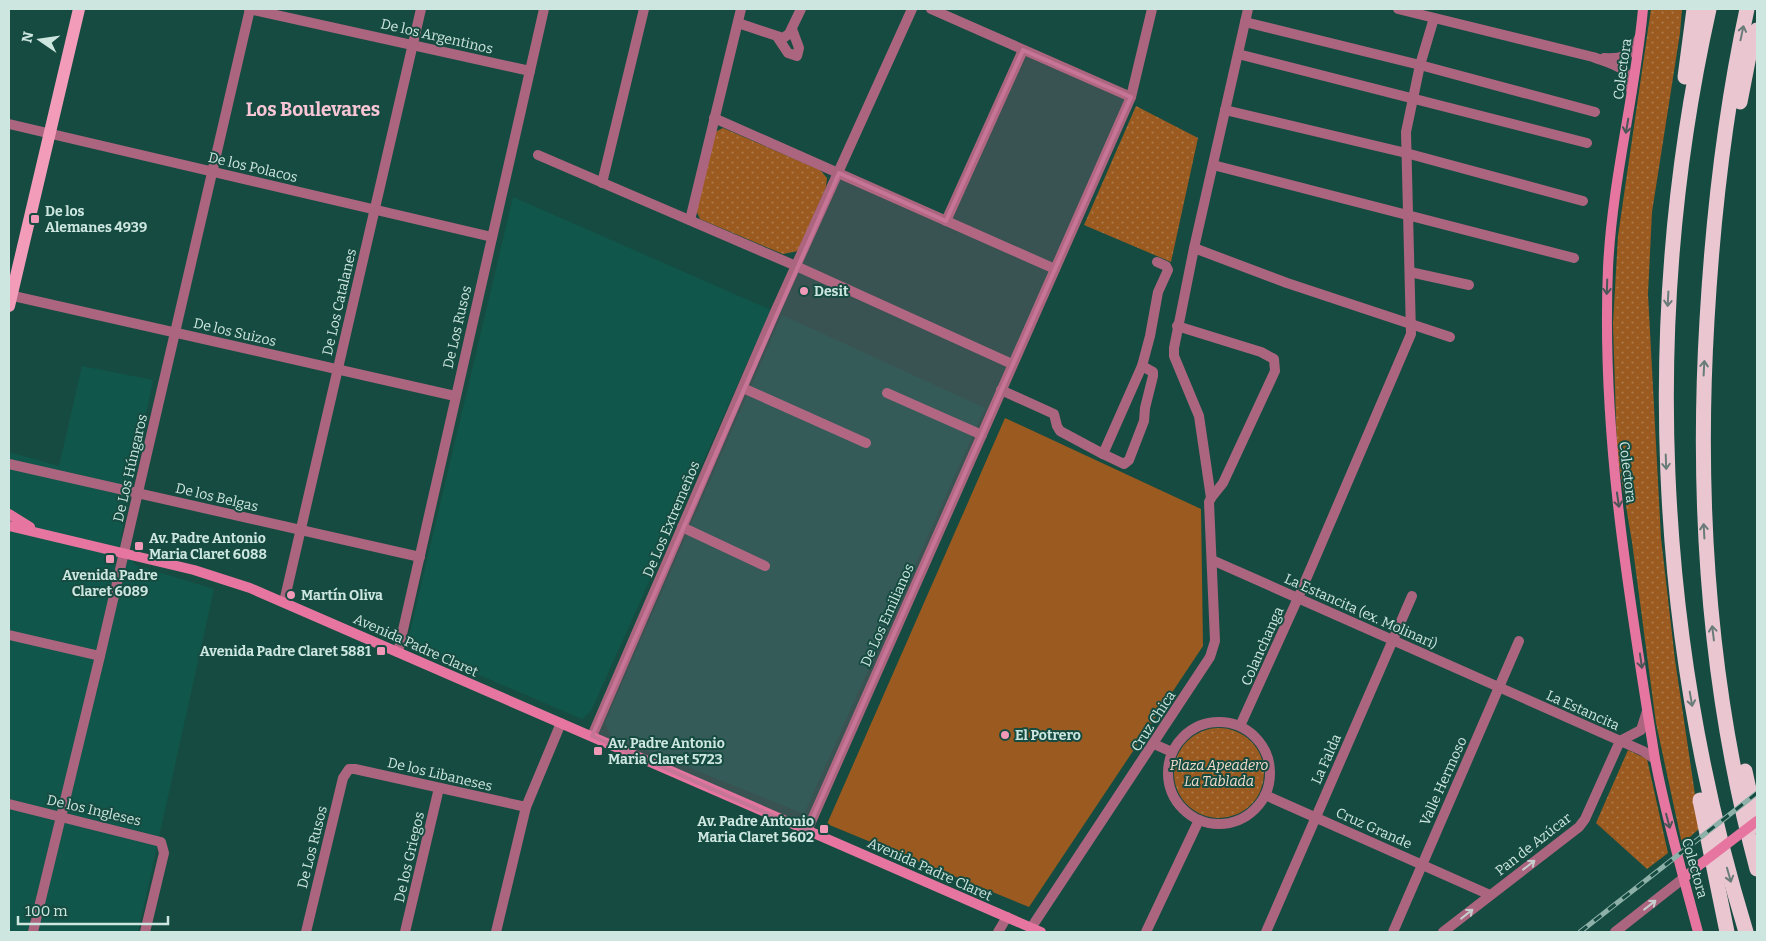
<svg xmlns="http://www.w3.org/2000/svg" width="1766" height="941" font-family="Bitter,serif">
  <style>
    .built { fill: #11564a }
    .grass { fill: url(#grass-dots) }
    .pitch { fill: #9b5a1f }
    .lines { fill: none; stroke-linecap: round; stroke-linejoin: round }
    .minor { stroke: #ac657e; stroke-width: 10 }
    .secondary { stroke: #e6769f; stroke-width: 10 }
    .primary { stroke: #f29cb9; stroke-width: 12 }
    .motorway { stroke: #e9c6d0; stroke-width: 15 }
    .rail-casing { stroke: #8db0a8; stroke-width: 5 }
    .rail { stroke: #164b41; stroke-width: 3; stroke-dasharray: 9; stroke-linecap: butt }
    .secondary-bridge { stroke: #e6769f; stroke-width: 10 }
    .oneway { stroke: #6a7c7a }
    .oneway2 { stroke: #4a5658 }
    .oneway3 { stroke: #c6cdcc }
    .marked { fill: #c77597; fill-opacity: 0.2; stroke: #c77597; stroke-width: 4; stroke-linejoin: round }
    .poi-dot { fill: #f09ab7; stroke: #164b41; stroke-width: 2 }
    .labels { text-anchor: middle; stroke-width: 4; stroke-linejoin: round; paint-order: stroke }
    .street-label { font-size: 14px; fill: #cde7e0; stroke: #164b41 }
    .poi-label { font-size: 14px; font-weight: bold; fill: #cde7e0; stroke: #164b41; text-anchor: start }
    .park-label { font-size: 14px; font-style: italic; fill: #f6ddcb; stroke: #164b41 }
    .district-label { font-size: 19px; font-weight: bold; fill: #f8c6d5; stroke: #164b41 }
  </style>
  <defs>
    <pattern id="grass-dots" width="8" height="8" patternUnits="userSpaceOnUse" patternTransform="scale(1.25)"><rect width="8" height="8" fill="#9b5a1f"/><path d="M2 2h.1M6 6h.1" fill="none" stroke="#ac7a4a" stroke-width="1.8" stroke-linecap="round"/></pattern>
  </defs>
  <rect width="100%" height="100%" fill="#164b41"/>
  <g class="built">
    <path d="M 513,197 L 771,310 L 591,711 L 582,719 L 407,644 Z"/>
    <path d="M 782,315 L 985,408 L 804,814 L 611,736 L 605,723 Z"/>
    <path d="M 82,366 L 153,380 L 121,536 L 135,565 L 214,589 L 138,932 L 9,932 L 9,452 L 59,466 Z"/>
  </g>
  <g class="grass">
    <path d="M 1651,9 L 1682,9 L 1680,33 L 1652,212 L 1648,294 L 1661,538 L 1675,660 L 1700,828 L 1682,844 L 1656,723 L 1632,542 L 1617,452 L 1613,324 L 1618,236 Z"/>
    <path d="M 1136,106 L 1198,138 L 1171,262 L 1084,225 Z"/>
    <path d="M 723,128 L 820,170 L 827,178 L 826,187 L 798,251 L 783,254 L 700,219 L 696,210 L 715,132 Z"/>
    <circle cx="1219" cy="773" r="45"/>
    <path d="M 1628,750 L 1647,759 L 1668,853 L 1647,869 L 1596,823 Z"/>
  </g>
  <path class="pitch" d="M 1005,418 L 1201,509 L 1203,646 L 1029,907 L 827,824 Z"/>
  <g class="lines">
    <g class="minor">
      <path d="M 249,9 L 530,71"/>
      <path d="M 931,9 L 1131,97"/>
      <path d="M 1398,9 L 1593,57 C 1611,64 1631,66 1631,90"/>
      <path d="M 1245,22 L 1420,65 L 1595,112"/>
      <path d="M 738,23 L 783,38 L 789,34 L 801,9"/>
      <path d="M 778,38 L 788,53 L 797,56 L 799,48 L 792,29"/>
      <path d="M 1238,54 L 1587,143"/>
      <path d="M 1604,58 C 1621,59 1633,56 1639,38"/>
      <path d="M 1225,110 L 1406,153 L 1583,201"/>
      <path d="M 714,118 L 1055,269"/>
      <path d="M 9,124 L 492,237"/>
      <path d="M 538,155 L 796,266 L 1012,364"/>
      <path d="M 1213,165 L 1574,258"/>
      <path d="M 602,183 L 644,9"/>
      <path d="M 690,220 L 741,9"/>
      <path d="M 946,221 L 1023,50"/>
      <path d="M 1194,248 L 1287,283 L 1450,337"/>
      <path d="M 1410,272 L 1469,285"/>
      <path d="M 9,295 L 455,396"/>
      <path d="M 1177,326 L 1261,352 L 1274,359 L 1275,371 L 1223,483 L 1211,498"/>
      <path d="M 743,388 L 866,443"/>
      <path d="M 1001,390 L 1054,414 L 1057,426 L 1060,431 L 1103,454 L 1142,366 L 1150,336 L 1158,292 L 1168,270 L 1166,266 L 1157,262"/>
      <path d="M 887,393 L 982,435"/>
      <path d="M 1103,454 L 1124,464 L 1129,460 L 1144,421 L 1145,408 L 1153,376 L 1153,372 L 1142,366"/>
      <path d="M 9,464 L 420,557"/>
      <path d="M 682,527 L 765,566"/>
      <path d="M 1212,560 L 1643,751 L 1655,759"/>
      <path d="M 284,602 L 421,9"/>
      <path d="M 9,635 L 100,656"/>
      <path d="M 398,652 L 544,9"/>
      <circle cx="1219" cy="773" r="51"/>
      <path d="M 1240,726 L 1298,598 L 1411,334 L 1406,132 L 1420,65 L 1434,18"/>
      <path d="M 592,736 L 775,312 L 912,9"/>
      <path d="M 1154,744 L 1172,752"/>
      <path d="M 1265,795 L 1490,895"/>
      <path d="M 9,804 L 161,842 L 164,853 L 145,932"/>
      <path d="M 807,831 L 1131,97 L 1152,9"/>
      <path d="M 1031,928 L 1210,657 L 1215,641 L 1209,502 L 1211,498 L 1199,416 L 1174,356 L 1174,348 L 1194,248 L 1248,9"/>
      <path d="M 33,932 L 100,656 L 250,9"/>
      <path d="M 306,932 L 343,778 L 349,769 L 355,769 L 526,807"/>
      <path d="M 405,932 L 439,788"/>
      <path d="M 496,932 L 526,807 L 561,723"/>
      <path d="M 998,932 L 1007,917"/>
      <path d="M 1146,932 L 1199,820"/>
      <path d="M 1266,932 L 1412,596"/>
      <path d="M 1393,932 L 1519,641"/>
      <path d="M 1443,932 L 1579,827 L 1585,819 L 1620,741 L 1641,730 L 1647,711"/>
      <path d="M 1615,932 L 1685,877"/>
    </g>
    <g class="secondary">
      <path d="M 1643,9 C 1635,96 1612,181 1608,268 C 1601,433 1629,597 1655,759 C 1666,818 1683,875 1698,932"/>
      <path d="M 9,514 L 30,527"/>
      <path d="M 9,526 L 194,570 L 250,588 L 1041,932"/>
      <path d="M 1685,877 L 1702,863"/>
    </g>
    <path class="primary" d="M 9,306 L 79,9"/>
    <g class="motorway">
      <path d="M 1709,9 C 1641,314 1655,633 1746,932"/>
      <path d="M 1747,9 C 1725,111 1713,216 1707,320 C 1696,505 1709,690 1757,869"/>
      <path d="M 1685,77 L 1694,9"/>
      <path d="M 1740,102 L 1749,56 L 1757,30"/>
      <path d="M 1745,771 L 1757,826"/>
      <path d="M 1700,800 L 1727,932"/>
    </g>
    <g class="rail-casing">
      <path id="rail" d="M 1580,932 L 1757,793"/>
    </g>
    <use href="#rail" class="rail"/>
    <path class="secondary-bridge" d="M 1702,863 L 1757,821"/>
  </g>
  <defs><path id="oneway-shaft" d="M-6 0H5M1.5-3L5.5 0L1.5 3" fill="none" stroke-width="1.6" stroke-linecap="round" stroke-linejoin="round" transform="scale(1.25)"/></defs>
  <g class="oneway">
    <use href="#oneway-shaft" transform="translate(1742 33) rotate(-78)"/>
    <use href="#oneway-shaft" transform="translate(1668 299) rotate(93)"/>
    <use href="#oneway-shaft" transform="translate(1704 368) rotate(-87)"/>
    <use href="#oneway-shaft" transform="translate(1666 462) rotate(88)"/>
    <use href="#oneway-shaft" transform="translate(1704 531) rotate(-93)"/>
    <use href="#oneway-shaft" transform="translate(1713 633) rotate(-97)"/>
    <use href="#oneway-shaft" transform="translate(1691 699) rotate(80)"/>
    <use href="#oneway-shaft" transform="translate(1729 875) rotate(74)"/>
  </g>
  <g class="oneway2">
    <use href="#oneway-shaft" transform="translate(1627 126) rotate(100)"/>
    <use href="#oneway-shaft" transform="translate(1607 287) rotate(92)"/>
    <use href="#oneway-shaft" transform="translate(1618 500) rotate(82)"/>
    <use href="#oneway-shaft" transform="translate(1641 661) rotate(82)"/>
    <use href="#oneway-shaft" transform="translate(1668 821) rotate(75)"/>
  </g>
  <g class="oneway3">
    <use href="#oneway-shaft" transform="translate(1529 865) rotate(-38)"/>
    <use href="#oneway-shaft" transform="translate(1650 905) rotate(-38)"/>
    <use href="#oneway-shaft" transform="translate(1467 914) rotate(-38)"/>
  </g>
  <path class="marked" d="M 1023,50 L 1131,97 L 807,831 L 592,736 L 839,173 L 946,221 Z"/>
  <g class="poi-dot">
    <rect x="30" y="214" width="10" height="10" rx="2.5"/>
    <circle cx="804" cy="291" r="5"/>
    <rect x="134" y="541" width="10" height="10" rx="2.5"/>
    <rect x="105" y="554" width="10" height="10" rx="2.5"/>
    <circle cx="291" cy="595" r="5"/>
    <rect x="376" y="646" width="10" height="10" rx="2.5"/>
    <circle cx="1005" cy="735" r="5"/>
    <rect x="593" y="746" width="10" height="10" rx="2.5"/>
    <rect x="819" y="824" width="10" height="10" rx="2.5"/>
  </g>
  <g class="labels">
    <g class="street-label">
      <text transform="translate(437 36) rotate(13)" y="5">De los Argentinos</text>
      <text transform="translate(1622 69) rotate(-82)" y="5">Colectora</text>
      <text transform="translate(253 167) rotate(13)" y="5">De los Polacos</text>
      <text transform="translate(339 302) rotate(-77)" y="5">De Los Catalanes</text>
      <text transform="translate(457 327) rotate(-77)" y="5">De Los Rusos</text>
      <text transform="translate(235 332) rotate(13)" y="5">De los Suizos</text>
      <text transform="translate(130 468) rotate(-77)" y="5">De Los Húngaros</text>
      <text transform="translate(1628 472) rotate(83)" y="5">Colectora</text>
      <text transform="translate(217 497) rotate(13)" y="5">De los Belgas</text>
      <text transform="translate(671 519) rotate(-67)" y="5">De Los Extremeños</text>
      <text transform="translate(1361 611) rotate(24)" y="5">La Estancita (ex. Molinari)</text>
      <text transform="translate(887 615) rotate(-66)" y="5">De Los Emilianos</text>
      <text transform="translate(416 645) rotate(24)" y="5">Avenida Padre Claret</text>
      <text transform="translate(1262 646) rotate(-66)" y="5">Colanchanga</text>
      <text transform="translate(1583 710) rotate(24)" y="5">La Estancita</text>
      <text transform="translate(1153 721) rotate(-57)" y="5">Cruz Chica</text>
      <text transform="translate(1326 759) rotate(-66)" y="5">La Falda</text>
      <text transform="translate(440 774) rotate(13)" y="5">De los Libaneses</text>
      <text transform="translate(1443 781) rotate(-66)" y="5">Valle Hermoso</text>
      <text transform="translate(94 810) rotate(13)" y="5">De los Ingleses</text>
      <text transform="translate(1374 828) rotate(24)" y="5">Cruz Grande</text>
      <text transform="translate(1533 844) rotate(-38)" y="5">Pan de Azúcar</text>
      <text transform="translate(312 847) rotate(-76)" y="5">De Los Rusos</text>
      <text transform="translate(409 857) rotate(-77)" y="5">De los Griegos</text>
      <text transform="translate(1695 868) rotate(74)" y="5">Colectora</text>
      <text transform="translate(930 869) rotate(24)" y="5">Avenida Padre Claret</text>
    </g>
    <g class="poi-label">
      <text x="45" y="216">De los<tspan x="45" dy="16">Alemanes 4939</tspan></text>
      <text x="814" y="296">Desit</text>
      <text x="149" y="543">Av. Padre Antonio<tspan x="149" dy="16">Maria Claret 6088</tspan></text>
      <text x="110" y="580" text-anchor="middle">Avenida Padre<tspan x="110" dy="16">Claret 6089</tspan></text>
      <text x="301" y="600">Martín Oliva</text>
      <text x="371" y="656" text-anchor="end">Avenida Padre Claret 5881</text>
      <text x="1015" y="740">El Potrero</text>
      <text x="608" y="748">Av. Padre Antonio<tspan x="608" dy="16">Maria Claret 5723</tspan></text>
      <text x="814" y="826" text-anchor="end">Av. Padre Antonio<tspan x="814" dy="16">Maria Claret 5602</tspan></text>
    </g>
    <g class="park-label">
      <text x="1219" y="770">Plaza Apeadero<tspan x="1219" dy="16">La Tablada</tspan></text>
    </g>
    <g class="district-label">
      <text x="313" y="116">Los Boulevares</text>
    </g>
  </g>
  <rect width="1766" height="941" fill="none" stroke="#cde7e0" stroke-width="20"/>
  <g transform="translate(40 40) rotate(283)" stroke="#164b41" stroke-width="4" paint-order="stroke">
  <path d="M0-4L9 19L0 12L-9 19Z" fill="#cde7e0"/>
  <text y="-8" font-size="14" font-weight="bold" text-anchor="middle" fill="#cde7e0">N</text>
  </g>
  <path d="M18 916v8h150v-8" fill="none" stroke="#cde7e0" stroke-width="2.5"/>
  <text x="25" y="916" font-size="15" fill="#cde7e0" stroke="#164b41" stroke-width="4" paint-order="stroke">100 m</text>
</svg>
